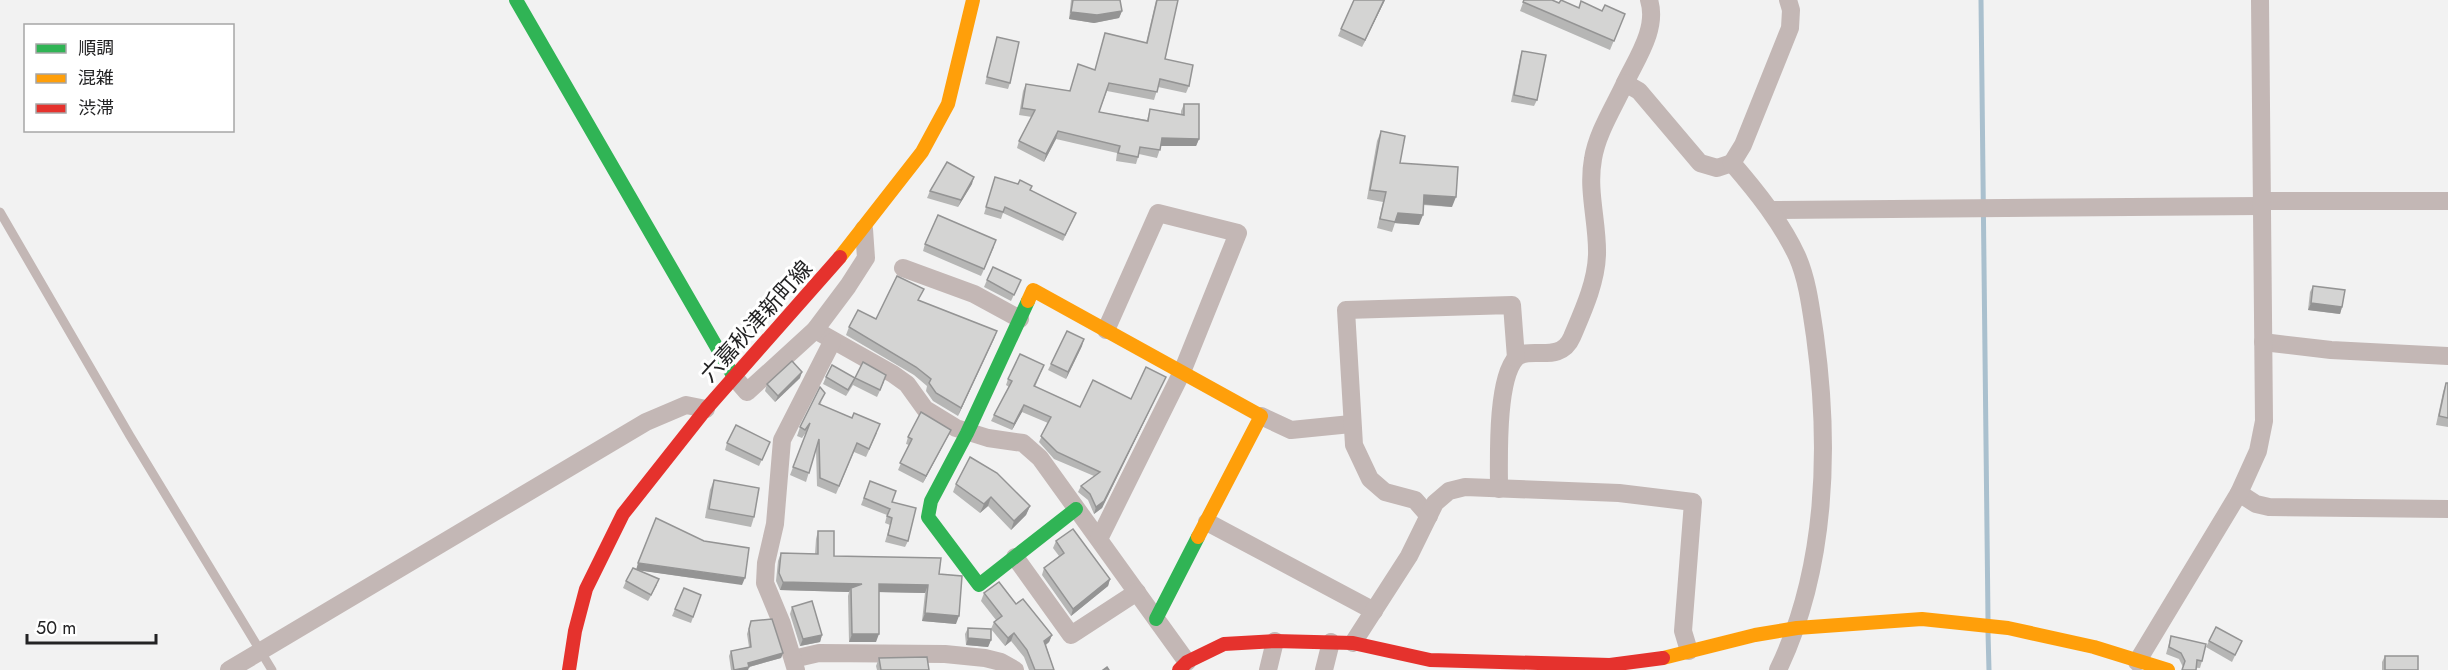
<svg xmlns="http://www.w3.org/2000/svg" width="2448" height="670" font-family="Jost,'Noto Sans JP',sans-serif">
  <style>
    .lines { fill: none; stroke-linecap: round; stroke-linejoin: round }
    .stream { stroke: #aac0ce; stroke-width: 5 }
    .lane { stroke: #c3b7b5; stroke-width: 9 }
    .street { stroke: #c3b7b5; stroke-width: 18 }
    .fast { stroke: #30b455; stroke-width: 14 }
    .slow { stroke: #ff9f0a; stroke-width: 14 }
    .jam { stroke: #e5322d; stroke-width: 14 }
    .wall { fill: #b6b6b5 }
    .shaded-wall { fill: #949494 }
    .building { fill: #d4d4d3; stroke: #949494; stroke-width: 1.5 }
    .labels { text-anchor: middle; stroke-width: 6; stroke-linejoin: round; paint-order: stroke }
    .street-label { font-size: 22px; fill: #232324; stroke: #fff }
  </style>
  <rect width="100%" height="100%" fill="#f2f2f2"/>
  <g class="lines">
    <g class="stream">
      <path d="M 1981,0 L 1988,619"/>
      <path d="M 1988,632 L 1989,670"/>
    </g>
    <path class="lane" d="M 0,212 L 130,436 L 272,670"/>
    <g class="street">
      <path d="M 1649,0 C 1658,28 1637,58 1625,83 L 1639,91 L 1700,163 L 1717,168 L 1732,163"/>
      <path d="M 2261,201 L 2448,201"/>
      <path d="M 1771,210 L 2261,206"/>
      <path d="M 903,268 L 974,294 L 1020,319"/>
      <path d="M 815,330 L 893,374 L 907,384 L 925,409 L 956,428 L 988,438 L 1023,443 L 1040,458 L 1187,662"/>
      <path d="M 2263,342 L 2331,350 L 2448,356"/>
      <path d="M 734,377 L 747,392 L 815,330 L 848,286 L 866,258 L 864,229"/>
      <path d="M 1261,416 L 1291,430 L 1351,424"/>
      <path d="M 1499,489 C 1499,460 1496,380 1516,358 C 1529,345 1560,365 1572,337 C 1583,311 1596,283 1597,255 C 1598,223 1587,191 1593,159 C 1597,133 1614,107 1625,83"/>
      <path d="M 2239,493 L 2256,504 L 2269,507 L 2448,509"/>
      <path d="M 1429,516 L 1415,500 L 1385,492 L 1370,479 L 1354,445 L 1346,310 L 1512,305 L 1516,358"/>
      <path d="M 1207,522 L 1374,611"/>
      <path d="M 1099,539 L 1182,372 L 1238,233 L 1158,213 L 1106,330"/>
      <path d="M 1015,557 L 1071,635 L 1137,592"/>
      <path d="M 1353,643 L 1409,556 L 1435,503 L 1449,491 L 1465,487 L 1619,493 L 1693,502 L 1683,631 L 1689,651"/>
      <path d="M 793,659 L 819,653 L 945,654 L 985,658 L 1001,662 L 1015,670"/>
      <path d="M 2137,662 L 2239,493 L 2258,451 L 2264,421 L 2260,0"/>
      <path d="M 229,670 L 646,422 L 686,405 L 706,409"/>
      <path d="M 796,670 L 782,624 L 765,583 L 766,563 L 775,524 L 782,440 L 832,342"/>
      <path d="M 1268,670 L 1275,641"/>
      <path d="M 1324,670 L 1331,642"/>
      <path d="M 1778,670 C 1827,568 1830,446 1815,336 C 1811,310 1808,281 1797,256 C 1781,222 1757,192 1732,163 L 1743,145 L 1790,28 L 1791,10 L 1788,0"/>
    </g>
    <g class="fast">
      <path d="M 516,0 L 734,377"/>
      <path d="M 1028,301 L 967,433 L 931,501 L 928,517 L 979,585 L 1076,509"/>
      <path d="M 1156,619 L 1198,537"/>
    </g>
    <g class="slow">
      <path d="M 840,257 L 922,152 L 948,104 L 973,0"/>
      <path d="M 1028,301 L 1033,290 L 1261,416 L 1198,537"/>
      <path d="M 1663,658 L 1755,635 L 1797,628 L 1922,619 L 2008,628 L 2094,647 L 2168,670"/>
    </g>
    <g class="jam">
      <path d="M 569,670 L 575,631 L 586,589 L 623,514 L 706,409 L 840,257"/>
      <path d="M 1179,670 L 1187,662 L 1224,644 L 1275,641 L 1353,643 L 1430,660 L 1610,665 L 1663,658"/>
    </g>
  </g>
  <g class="wall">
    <path d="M 1071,0 L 1120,0 L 1122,11 L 1119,18 L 1094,23 L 1069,19 Z"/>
    <path d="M 1156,0 L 1178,0 L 1165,59 L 1189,86 L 1186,93 L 1158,87 L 1154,100 L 1107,91 L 1099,112 L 1147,120 L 1150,109 L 1181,115 L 1181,111 L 1184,104 L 1199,139 L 1196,146 L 1161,146 L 1157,158 L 1139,154 L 1136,164 L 1116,161 L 1117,153 L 1056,139 L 1044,162 L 1017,148 L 1019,141 L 1032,117 L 1019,115 L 1023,91 L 1026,84 L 1069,91 L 1095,70 L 1105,33 L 1146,43 Z"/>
    <path d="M 1385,0 L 1362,47 L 1338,36 L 1341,29 Z"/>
    <path d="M 1524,0 L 1559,3 L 1579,8 L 1625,14 L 1610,50 L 1520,11 Z"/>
    <path d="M 997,37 L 1010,83 L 1008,89 L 985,84 Z"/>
    <path d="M 1522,51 L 1537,100 L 1534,106 L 1511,102 L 1520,57 Z"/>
    <path d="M 1381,131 L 1400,163 L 1452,207 L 1423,205 L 1419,225 L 1395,223 L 1392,232 L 1377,228 L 1383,202 L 1367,199 L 1377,141 Z"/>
    <path d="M 995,177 L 1030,190 L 1076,213 L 1063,241 L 1003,213 L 1001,219 L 984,214 Z"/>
    <path d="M 972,184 L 958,207 L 927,198 L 930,191 Z"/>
    <path d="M 925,244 L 994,247 L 981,276 L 923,251 Z"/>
    <path d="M 987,280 L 1021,280 L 1011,301 L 984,287 Z"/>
    <path d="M 2313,286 L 2342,307 L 2340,314 L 2308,310 L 2310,292 Z"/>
    <path d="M 919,301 L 997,331 L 958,416 L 933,401 L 926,391 L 927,386 L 914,375 L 846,335 L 849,327 L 876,319 Z"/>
    <path d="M 1082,346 L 1066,379 L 1048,370 L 1051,364 Z"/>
    <path d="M 1044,365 L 1035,387 L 1080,407 L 1131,399 L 1166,377 L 1102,508 L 1094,514 L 1088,500 L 1078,492 L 1081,486 L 1094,476 L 1054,459 L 1039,442 L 1048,423 L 1022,412 L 1012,430 L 991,421 L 994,415 L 1009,387 L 1006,385 L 1008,379 Z"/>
    <path d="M 826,377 L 855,378 L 884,382 L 877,397 L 853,385 L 846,396 L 823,384 Z"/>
    <path d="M 800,378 L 775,402 L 765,391 L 767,384 Z"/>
    <path d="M 2446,383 L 2448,383 L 2448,427 L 2436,425 L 2443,392 Z"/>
    <path d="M 822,401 L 820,405 L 877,433 L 866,457 L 854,452 L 836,494 L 817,486 L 816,449 L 806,482 L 790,475 L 807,431 L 802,438 L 797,436 L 800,427 Z"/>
    <path d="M 948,436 L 923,483 L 898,470 L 909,445 L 906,444 L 908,437 Z"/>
    <path d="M 770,442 L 759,466 L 725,450 L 727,443 Z"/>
    <path d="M 714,480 L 754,517 L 751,527 L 705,518 L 710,490 Z"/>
    <path d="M 870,481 L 893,502 L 908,541 L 905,547 L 885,542 L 890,525 L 885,523 L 887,515 L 861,505 Z"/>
    <path d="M 956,484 L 1030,506 L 1026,515 L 1011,530 L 988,506 L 980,513 L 953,492 Z"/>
    <path d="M 818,531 L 834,556 L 939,574 L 956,624 L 922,621 L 925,593 L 879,592 L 876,642 L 849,642 L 848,596 L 849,592 L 780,590 L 776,581 L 778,561 L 781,553 L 815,554 L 816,539 Z"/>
    <path d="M 1056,541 L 1110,579 L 1108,586 L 1071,616 L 1042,575 L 1044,568 L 1059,556 L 1053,548 Z"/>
    <path d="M 636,569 L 742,585 L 638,570 L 657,585 L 648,601 L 623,588 L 626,581 Z"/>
    <path d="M 684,588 L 701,595 L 691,623 L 672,616 Z"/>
    <path d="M 984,593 L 1016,604 L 1052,635 L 1049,642 L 1046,645 L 1054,670 L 1029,670 L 1024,657 L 1011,641 L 1005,646 L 991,629 L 994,622 L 996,620 L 981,601 Z"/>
    <path d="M 792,607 L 822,635 L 820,642 L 800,646 L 790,614 Z"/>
    <path d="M 751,621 L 783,653 L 781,658 L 749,667 L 748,670 L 731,670 L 729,656 L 731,651 L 749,647 L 747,634 Z"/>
    <path d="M 968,628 L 991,640 L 988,647 L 966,645 L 965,634 Z"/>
    <path d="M 2171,636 L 2202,661 L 2200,668 L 2183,667 L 2179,659 L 2166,654 Z"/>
    <path d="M 2209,641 L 2242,641 L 2232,662 L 2206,647 Z"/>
    <path d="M 2385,656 L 2418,670 L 2382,670 L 2382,662 Z"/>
    <path d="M 879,658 L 929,670 L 877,670 L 876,666 Z"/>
  </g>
  <g class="shaded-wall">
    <path d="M 1384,0 L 1385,0 L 1362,47 L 1365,40 Z"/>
    <path d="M 1122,11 L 1119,18 L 1094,23 L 1069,19 L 1071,12 Z"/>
    <path d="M 1058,131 L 1056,139 L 1044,162 L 1046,154 Z"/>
    <path d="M 1162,138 L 1199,139 L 1196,146 L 1160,146 Z"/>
    <path d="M 974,177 L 972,184 L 958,207 L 961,200 Z"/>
    <path d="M 1424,195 L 1456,197 L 1452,207 L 1421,204 Z"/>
    <path d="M 1398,213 L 1423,215 L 1419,225 L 1394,223 Z"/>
    <path d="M 2311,303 L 2342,307 L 2340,314 L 2308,310 Z"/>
    <path d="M 997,331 L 994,339 L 958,416 L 961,408 Z"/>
    <path d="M 1084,339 L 1082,346 L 1066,379 L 1068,372 Z"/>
    <path d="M 802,372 L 800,378 L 775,402 L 778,396 Z"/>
    <path d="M 1166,377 L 1102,508 L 1094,514 L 1096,507 Z"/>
    <path d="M 1024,405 L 1022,412 L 1012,430 L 1014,424 Z"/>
    <path d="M 951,430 L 948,436 L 923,483 L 926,476 Z"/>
    <path d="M 991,497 L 988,506 L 980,513 L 984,504 Z"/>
    <path d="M 1030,506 L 1026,515 L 1011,530 L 1014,521 Z"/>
    <path d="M 638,563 L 745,578 L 742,585 L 636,570 Z"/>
    <path d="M 1110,579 L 1108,586 L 1071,616 L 1073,609 Z"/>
    <path d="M 783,582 L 862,584 L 851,588 L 849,592 L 780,590 Z"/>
    <path d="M 879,584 L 928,585 L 925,593 L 876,592 Z"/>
    <path d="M 925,613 L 959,616 L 956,624 L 922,621 Z"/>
    <path d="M 1014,633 L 1011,641 L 1005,646 L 1008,638 Z"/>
    <path d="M 852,634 L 879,634 L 876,642 L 849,642 Z"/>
    <path d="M 822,635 L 820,642 L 800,646 L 803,639 Z"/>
    <path d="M 1052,635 L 1049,642 L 1041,648 L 1044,641 Z"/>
    <path d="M 968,638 L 991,640 L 988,647 L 966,645 Z"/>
    <path d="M 783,653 L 781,658 L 749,667 L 748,670 L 734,670 L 748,663 Z"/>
  </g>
  <g class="building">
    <path d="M 1073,0 L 1120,0 L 1122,11 L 1097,15 L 1071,12 Z"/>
    <path d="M 1157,0 L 1178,0 L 1165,59 L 1193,65 L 1189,86 L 1160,79 L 1157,92 L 1109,83 L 1099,112 L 1148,121 L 1150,109 L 1184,115 L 1184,104 L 1199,104 L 1199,139 L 1162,138 L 1160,150 L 1140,147 L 1138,157 L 1118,153 L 1120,146 L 1058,131 L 1046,154 L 1019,141 L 1035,110 L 1022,108 L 1026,84 L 1070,91 L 1078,64 L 1095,70 L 1105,33 L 1147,43 Z"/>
    <path d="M 1354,0 L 1384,0 L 1365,40 L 1341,29 Z"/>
    <path d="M 1524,0 L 1552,0 L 1559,3 L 1561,0 L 1579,8 L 1581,1 L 1602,11 L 1605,5 L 1625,14 L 1614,41 L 1523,2 Z"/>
    <path d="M 997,37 L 1019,42 L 1010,83 L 987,77 Z"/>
    <path d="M 1522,51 L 1546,55 L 1537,100 L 1514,95 Z"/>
    <path d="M 1381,131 L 1405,136 L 1400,163 L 1458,167 L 1456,197 L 1424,195 L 1423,215 L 1398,213 L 1395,222 L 1380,219 L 1386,192 L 1370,190 Z"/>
    <path d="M 947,162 L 974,177 L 961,200 L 930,191 Z"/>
    <path d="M 995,177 L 1018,184 L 1020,180 L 1032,186 L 1030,190 L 1076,213 L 1065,235 L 1005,207 L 1003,212 L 986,207 Z"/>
    <path d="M 938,215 L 996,240 L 984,269 L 925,244 Z"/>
    <path d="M 993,267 L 1021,280 L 1014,295 L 987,280 Z"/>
    <path d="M 897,276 L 924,289 L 918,300 L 997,331 L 961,408 L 936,393 L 929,383 L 931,379 L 916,367 L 849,327 L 858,310 L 876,319 Z"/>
    <path d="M 2313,286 L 2345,290 L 2342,307 L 2311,303 Z"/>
    <path d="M 1067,331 L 1084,339 L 1068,372 L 1051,364 Z"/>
    <path d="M 1020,354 L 1044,365 L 1034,386 L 1080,407 L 1093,380 L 1131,399 L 1146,367 L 1166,377 L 1104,501 L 1096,507 L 1090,494 L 1081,486 L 1100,472 L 1057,452 L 1041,436 L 1051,417 L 1024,405 L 1014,424 L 994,415 L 1012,381 L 1008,379 Z"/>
    <path d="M 792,361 L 802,372 L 778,396 L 767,384 Z"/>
    <path d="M 863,362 L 886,375 L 880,390 L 855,378 Z"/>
    <path d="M 832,365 L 855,378 L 848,390 L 826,377 Z"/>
    <path d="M 2446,383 L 2448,383 L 2448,418 L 2439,416 Z"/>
    <path d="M 820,387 L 825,393 L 819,404 L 852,418 L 854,413 L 880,424 L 869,449 L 857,443 L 839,486 L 820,478 L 819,439 L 809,473 L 793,467 L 810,423 L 805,430 L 800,427 Z"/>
    <path d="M 921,412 L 951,430 L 926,476 L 900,463 L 912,439 L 908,437 Z"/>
    <path d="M 736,425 L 770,442 L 762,460 L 727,443 Z"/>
    <path d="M 970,457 L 997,473 L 1030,506 L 1014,521 L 991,497 L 984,504 L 956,484 Z"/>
    <path d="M 714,480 L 759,488 L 754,517 L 709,509 Z"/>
    <path d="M 870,481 L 896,491 L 892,502 L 916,508 L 908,541 L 888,535 L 892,518 L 887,516 L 890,509 L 864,498 Z"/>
    <path d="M 656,518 L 704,541 L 749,548 L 745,578 L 638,563 Z"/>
    <path d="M 1073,529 L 1110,579 L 1073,609 L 1044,568 L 1064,553 L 1056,541 Z"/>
    <path d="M 818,531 L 834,531 L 834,556 L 941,558 L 939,574 L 962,576 L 959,616 L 925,613 L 928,585 L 879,584 L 879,634 L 852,634 L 851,588 L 862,584 L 783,582 L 779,573 L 781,553 L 818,554 Z"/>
    <path d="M 633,568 L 659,579 L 651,595 L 626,581 Z"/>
    <path d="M 999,582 L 1016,604 L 1023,599 L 1052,635 L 1044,641 L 1054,670 L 1035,670 L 1027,650 L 1014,633 L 1008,638 L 994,622 L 1002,616 L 984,593 Z"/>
    <path d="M 684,588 L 701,595 L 693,617 L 675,609 Z"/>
    <path d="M 812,601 L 822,635 L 803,639 L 792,607 Z"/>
    <path d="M 772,619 L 783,653 L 748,663 L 749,667 L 734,670 L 731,651 L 751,647 L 749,629 L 751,621 Z"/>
    <path d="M 2216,627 L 2242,641 L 2235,655 L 2209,641 Z"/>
    <path d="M 968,628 L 991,629 L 991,640 L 968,638 Z"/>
    <path d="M 2171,636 L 2206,644 L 2202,661 L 2197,660 L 2196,670 L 2182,670 L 2185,661 L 2181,653 L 2169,647 Z"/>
    <rect x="2385" y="656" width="33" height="14"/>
    <path d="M 927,657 L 929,670 L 881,670 L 879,658 Z"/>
    <path d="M 1107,667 L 1109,670 L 1103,670 Z"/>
  </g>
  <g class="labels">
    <g class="street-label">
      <text transform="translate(756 321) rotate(-48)" y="8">六嘉秋津新町線</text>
    </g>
  </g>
  <rect x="24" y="24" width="210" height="108" fill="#ffffff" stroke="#a7a7a7" stroke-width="1.5"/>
  <rect x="36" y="44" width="30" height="9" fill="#30b455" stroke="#a7a7a7" stroke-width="1.5"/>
  <text x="78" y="54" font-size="18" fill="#232324">順調</text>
  <rect x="36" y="74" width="30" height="9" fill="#ff9f0a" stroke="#a7a7a7" stroke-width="1.5"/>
  <text x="78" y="84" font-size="18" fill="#232324">混雑</text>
  <rect x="36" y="104" width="30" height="9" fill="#e5322d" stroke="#a7a7a7" stroke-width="1.5"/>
  <text x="78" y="114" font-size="18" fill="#232324">渋滞</text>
  <path d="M27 634v9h129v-9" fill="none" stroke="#232324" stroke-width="3"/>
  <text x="36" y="634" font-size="18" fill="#232324" stroke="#ffffff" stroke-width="4.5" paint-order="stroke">50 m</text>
</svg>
